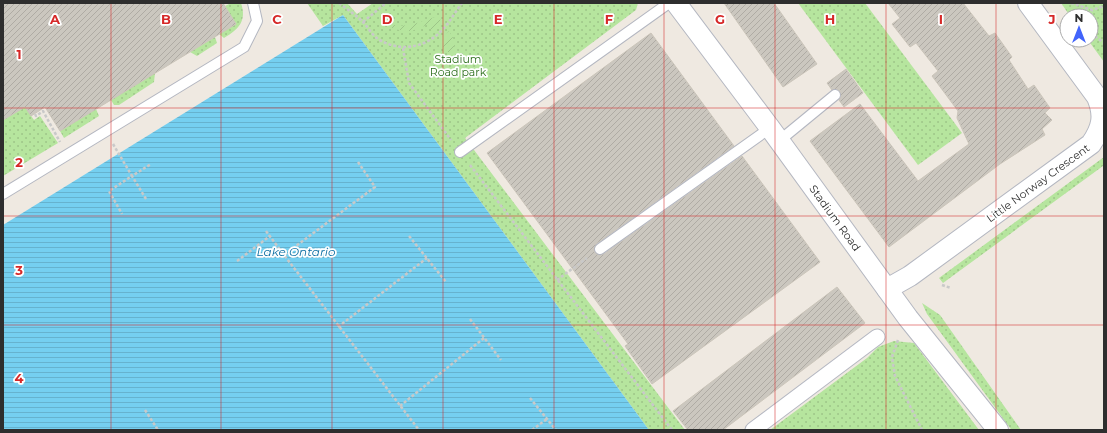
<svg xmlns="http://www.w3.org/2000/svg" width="1107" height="433" font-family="Montserrat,sans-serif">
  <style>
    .grass { fill: url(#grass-dots) }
    .garden { fill: url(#garden-furrows) }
    .water { fill: url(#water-rules) }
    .building { fill: url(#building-hatch); stroke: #cbc5ba }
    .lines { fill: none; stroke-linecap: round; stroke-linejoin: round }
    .service-casing { stroke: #b4b7c1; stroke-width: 12 }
    .pedestrian-casing { stroke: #b4b7c1; stroke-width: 17 }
    .minor-casing { stroke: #b4b7c1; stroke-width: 22 }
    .path { stroke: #c9c9c9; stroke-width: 2.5; stroke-dasharray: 3 2; stroke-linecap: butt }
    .service { stroke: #fff; stroke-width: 10 }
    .pedestrian { stroke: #fff; stroke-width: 15 }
    .minor { stroke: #fff; stroke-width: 20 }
    .grid { fill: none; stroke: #d62828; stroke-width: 1; stroke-opacity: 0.55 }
    .labels { text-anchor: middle; stroke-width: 3.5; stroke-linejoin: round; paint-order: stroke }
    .park-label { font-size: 11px; fill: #2c6e1b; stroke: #fff }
    .street-label { font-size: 11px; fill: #2e2e2e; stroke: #fff }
    .water-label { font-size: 12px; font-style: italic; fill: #0d6fa3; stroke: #fff }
    .grid-label { font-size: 13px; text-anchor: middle; font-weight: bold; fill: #d62828; stroke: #fff; stroke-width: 3.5; stroke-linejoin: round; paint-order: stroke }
  </style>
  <defs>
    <pattern id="grass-dots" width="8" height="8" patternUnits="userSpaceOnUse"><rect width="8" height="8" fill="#b6e59e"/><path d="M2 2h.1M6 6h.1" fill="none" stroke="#9dc588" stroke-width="1.8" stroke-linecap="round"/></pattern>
    <pattern id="garden-furrows" width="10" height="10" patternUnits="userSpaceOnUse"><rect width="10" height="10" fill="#b6e59e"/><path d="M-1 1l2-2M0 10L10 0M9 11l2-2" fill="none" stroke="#9dc588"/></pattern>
    <pattern id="water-rules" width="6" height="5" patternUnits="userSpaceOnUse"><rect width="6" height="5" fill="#75cff0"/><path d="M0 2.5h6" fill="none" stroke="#66b2ce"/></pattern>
    <pattern id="building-hatch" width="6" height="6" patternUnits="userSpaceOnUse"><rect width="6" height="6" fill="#cbc7bf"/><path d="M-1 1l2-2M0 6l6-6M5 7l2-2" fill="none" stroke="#afaba4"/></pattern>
  </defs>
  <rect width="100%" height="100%" fill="#efe9e1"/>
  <g class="grass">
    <path d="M 231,3 L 241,3 C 247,21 239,29 224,38 L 219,34 L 236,24 L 225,6 Z"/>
    <path d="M 307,3 L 347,3 L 357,14 L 373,3 L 638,3 L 636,10 L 465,138 L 685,430 L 649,430 L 343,15 L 323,26 Z"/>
    <path d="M 798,3 L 865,3 L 962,133 L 918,165 Z"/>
    <path d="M 1061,3 L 1104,3 L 1104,62 L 1088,40 L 1091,40 L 1091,16 L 1070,16 Z"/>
    <path d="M 215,37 L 217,43 L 197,56 L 190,52 Z"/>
    <path d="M 155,73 L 154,82 L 119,105 L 114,105 L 111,100 Z"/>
    <path d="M 25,107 L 34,120 L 40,116 L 58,143 L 3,176 L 3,120 Z"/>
    <path d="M 96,109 L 99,116 L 64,138 L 60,131 Z"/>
    <path d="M 1104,157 L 1104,168 L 1103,166 L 943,283 L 939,278 Z"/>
    <path d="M 922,303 L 940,315 L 1021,430 L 1012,430 L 1010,428 L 927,314 Z"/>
    <path d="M 894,341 L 914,343 L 979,430 L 770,430 L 867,358 L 878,347 Z"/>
  </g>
  <g class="garden">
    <path d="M 435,17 L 441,20 L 432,31 L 427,24 C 411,35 397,32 381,22 C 404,30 413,24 435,17 Z"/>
    <path d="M 449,31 L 453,38 L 457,64 L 440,42 Z"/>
  </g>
  <path class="water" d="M 343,15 L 649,430 L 3,430 L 3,225 Z"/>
  <g class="building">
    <path d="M 3,3 L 223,3 L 236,24 L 60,131 L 45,107 L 31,116 L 25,107 L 3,120 Z"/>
    <path d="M 724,3 L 774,3 L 817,64 L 783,87 Z"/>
    <path d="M 888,3 L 963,3 L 989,36 L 995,33 L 1012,57 L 1009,60 L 1028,89 L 1034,85 L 1050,108 L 1045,113 L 1052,120 L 1042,129 L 1045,135 L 1000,164 L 889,247 L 810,141 L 860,104 L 918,181 L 969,144 L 957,118 L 958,111 L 932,76 L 938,71 L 916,43 L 910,47 L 892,24 L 900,18 Z"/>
    <path d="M 651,33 L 734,146 L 596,244 L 594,249 L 595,253 L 600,255 L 604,254 L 742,156 L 820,262 L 652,384 L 625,346 L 628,344 L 487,153 Z"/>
    <path d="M 846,69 L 863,93 L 844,107 L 839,100 L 841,97 L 840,91 L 837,89 L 832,90 L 827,83 Z"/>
    <path d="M 837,287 L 865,323 L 723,430 L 688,430 L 673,411 Z"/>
  </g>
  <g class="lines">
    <g class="service-casing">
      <g id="service">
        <path d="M 779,141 L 835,95"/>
        <path d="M 460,152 L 669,3"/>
        <path d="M 3,194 L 244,47 L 257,21 L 253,3"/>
        <path d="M 600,249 L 770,128"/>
      </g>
    </g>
    <g class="pedestrian-casing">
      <path id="pedestrian" d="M 753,430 L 877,337"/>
    </g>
    <g class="minor-casing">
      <g id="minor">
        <path d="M 676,3 L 770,128 L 908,318 L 998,430"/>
        <path d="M 887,289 L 910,276 L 1091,144 C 1102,128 1105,116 1097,97 L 1028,3"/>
      </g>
    </g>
    <g class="path">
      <path d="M 339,3 C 347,9 356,15 363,22 C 368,27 372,35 378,39 C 400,53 427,48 444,28 C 451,20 456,11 462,3"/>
      <path d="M 1071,3 L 1092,10 L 1104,6"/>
      <path d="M 1090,16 L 1092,10"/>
      <path d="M 363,22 L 386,3"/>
      <path d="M 1091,33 L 1104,43"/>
      <path d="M 403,48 L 409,83 L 451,140"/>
      <path d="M 35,114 L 36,116 L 43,111 L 60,142"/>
      <path d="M 113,144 L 132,176 L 109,191 L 122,214"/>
      <path d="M 358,162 L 375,187 L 284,255 L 419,430"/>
      <path d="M 470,165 L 672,430"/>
      <path d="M 146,199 L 132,176 L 151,164"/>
      <path d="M 266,231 L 284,255"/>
      <path d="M 409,236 L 446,282"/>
      <path d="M 237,261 L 270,236"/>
      <path d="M 557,280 L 587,258"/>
      <path d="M 942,285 L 951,288"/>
      <path d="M 470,319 L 501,360"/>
      <path d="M 338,327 L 427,258"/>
      <path d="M 898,340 L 892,357 L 895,376 L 922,430"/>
      <path d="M 530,398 L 556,430"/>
      <path d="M 400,406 L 484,338"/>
      <path d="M 145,410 L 158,430"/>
      <path d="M 532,430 L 547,419"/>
    </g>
    <use href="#service" class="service"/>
    <use href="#pedestrian" class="pedestrian"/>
    <use href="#minor" class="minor"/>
  </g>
  <path class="grid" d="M 111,3 L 111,430M 221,3 L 221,430M 332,3 L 332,430M 443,3 L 443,430M 554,3 L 554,430M 664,3 L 664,430M 775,3 L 775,430M 886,3 L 886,430M 996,3 L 996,430M 3,108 L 1104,108M 3,216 L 1104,216M 3,325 L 1104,325"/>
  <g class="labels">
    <g class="park-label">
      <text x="458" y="63">Stadium<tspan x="458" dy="13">Road park</tspan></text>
    </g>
    <g class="street-label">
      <text transform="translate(1038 183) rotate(-36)" y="4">Little Norway Crescent</text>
      <text transform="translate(835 218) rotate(54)" y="4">Stadium Road</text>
    </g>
    <g class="water-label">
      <text x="296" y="256">Lake Ontario</text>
    </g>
  </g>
  <g class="grid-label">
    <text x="55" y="24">A</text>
    <text x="166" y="24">B</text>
    <text x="277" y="24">C</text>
    <text x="387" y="24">D</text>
    <text x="498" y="24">E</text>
    <text x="609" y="24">F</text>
    <text x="720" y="24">G</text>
    <text x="830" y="24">H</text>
    <text x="941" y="24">I</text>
    <text x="1052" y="24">J</text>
    <text x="19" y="59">1</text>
    <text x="19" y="167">2</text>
    <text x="19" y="275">3</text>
    <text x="19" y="383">4</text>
  </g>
  <rect width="1107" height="433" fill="none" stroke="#2e2e2e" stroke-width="8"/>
  <g transform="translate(1079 28)"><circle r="19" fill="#ffffff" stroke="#ababab"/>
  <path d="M0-3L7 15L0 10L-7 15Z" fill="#4264fb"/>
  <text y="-6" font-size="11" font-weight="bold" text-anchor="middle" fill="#2e2e2e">N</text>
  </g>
</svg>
